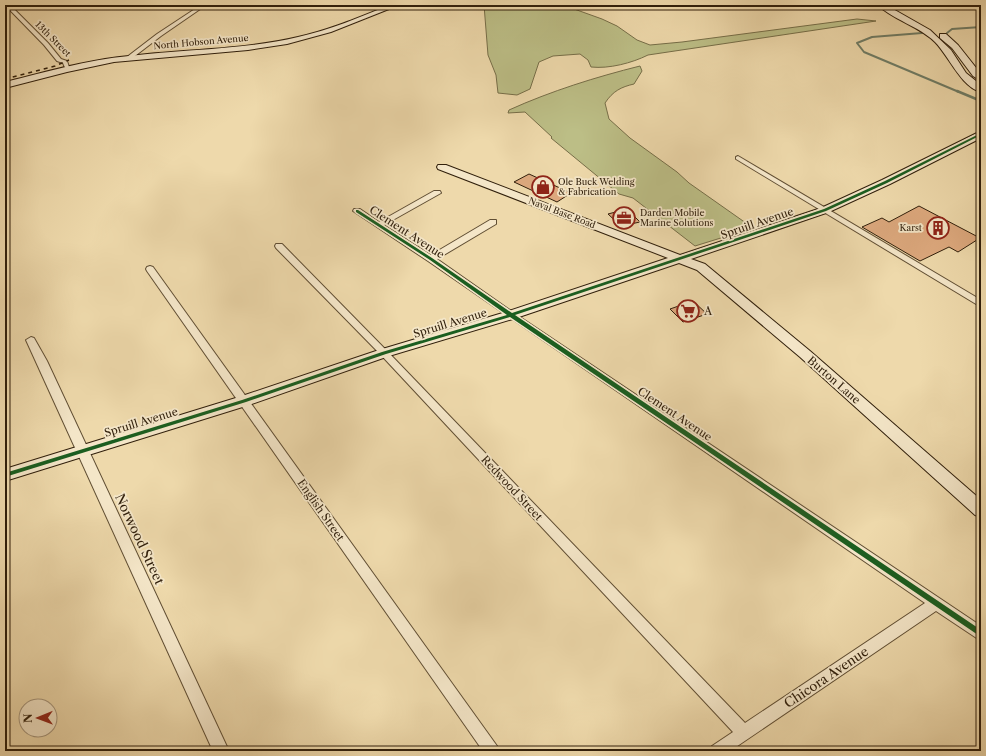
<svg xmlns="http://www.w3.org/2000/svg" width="986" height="756" font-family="'Libre Caslon Text',serif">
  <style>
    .green { fill: #bcbe86; stroke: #766e48 }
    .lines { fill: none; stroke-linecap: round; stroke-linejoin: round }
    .stream-far1 { stroke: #707d66; stroke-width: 2 }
    .stream { stroke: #707d66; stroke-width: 2.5 }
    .building { fill: #dda97e; stroke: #301f0b }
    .street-casing { stroke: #604e33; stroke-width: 2 }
    .secondary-casing { stroke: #301f0b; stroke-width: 2 }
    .street { fill: #f4e6c8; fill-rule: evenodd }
    .secondary { fill: #f4e6c8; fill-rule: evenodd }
    .rail { stroke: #301f0b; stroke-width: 1.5; stroke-dasharray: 4 4; stroke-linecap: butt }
    .cycleway-casing { stroke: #f4e6c8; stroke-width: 3 }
    .cycleway { fill: #1b5e20; fill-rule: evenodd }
    .labels { text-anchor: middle; stroke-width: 3.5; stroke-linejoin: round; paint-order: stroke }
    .far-street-label { font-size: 9px; fill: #301f0b; stroke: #f4e6c8 }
    .far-poi-label { font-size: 9px; fill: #301f0b; stroke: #f4e6c8; text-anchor: start }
    .street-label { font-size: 11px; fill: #301f0b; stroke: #f4e6c8 }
    .poi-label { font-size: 11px; fill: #301f0b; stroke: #f4e6c8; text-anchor: start }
    .near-street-label { font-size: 13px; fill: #301f0b; stroke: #f4e6c8 }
  </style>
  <rect width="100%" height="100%" fill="#eed9ab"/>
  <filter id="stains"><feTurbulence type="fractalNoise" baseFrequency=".005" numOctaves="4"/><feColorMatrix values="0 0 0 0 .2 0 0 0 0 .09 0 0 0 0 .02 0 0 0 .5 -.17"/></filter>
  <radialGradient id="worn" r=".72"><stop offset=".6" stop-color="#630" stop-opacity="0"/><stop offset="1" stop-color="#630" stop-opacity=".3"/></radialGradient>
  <g class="green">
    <path d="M 484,5 L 563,5 L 602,19 L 617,26 L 637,40 L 650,45 L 682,42 L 857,19 L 876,21 L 648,55 C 632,63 609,69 591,67 L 588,60 L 580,54 L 553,56 L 539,62 L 530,89 L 517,95 L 498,93 L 496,75 L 488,55 Z"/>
    <path d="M 640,66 L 642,71 L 634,84 C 621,87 613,91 605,103 L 609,119 L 630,138 L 677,172 L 689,183 L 753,228 L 695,246 L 633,198 L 619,194 L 551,138 L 552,137 L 525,112 L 508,113 L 509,110 C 551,91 596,77 640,66 Z"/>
  </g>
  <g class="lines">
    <g class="stream-far1">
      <path d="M 922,33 L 872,37 L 857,43 L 864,52 L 959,92"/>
      <path d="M 947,33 L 952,29 L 981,27"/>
    </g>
    <path class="stream" d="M 957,91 L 981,101"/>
  </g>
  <g class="building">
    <path d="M 529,174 L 571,193 L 557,202 L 514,182 Z"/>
    <path d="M 919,206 L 980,238 L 958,252 L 949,247 L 920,261 L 862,227 L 882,218 L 889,222 Z"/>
    <path d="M 627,209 L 640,222 L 621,226 L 608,214 Z"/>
    <path d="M 693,301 L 707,314 L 683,322 L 670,309 Z"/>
  </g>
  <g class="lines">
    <g class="street-casing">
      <g id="street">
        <path d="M 5,5 L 10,5 L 48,43 L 61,59 L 67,61 L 70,70 L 66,70 L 63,63 L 57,61 L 44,45 Z"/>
        <path d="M 201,5 L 206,5 L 161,36 L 131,59 L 127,59 L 127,57 L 157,34 Z"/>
        <path d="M 738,156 L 981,300 L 981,307 L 736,159 L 736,157 Z"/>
        <path d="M 434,191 L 440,191 L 441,193 L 384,225 L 431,255 L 490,220 L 496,220 L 496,224 L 437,259 L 514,313 L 981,626 L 981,641 L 936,611 L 730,751 L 709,751 L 712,746 L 733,732 L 381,355 L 276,248 L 275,246 L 276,244 L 282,244 L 387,351 L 745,723 L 925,603 L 428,261 L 353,211 L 354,209 L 360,209 L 379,222 Z"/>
        <path d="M 150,266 L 153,267 L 497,746 L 500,751 L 483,751 L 147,271 L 146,269 L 147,267 Z"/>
        <path d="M 31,337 L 34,338 L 47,361 L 229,751 L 213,751 L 26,340 Z"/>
      </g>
    </g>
    <g class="secondary-casing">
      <g id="secondary">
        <path d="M 390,5 L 399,5 L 331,32 L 287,44 L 248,50 L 114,62 L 67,72 L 5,88 L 5,82 C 46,72 87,60 129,56 C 186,49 243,50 298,37 C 330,30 360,17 390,5 Z"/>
        <path d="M 878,5 L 886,5 L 930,30 L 951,50 L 966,73 L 981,85 L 981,92 C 961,87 949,56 935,42 C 919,26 893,20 878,5 Z"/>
        <path d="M 940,34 L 946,34 L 958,45 L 981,74 L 981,81 L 973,76 L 952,48 L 940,38 Z"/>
        <path d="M 981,131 L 981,138 L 890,184 L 829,212 L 691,259 L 705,264 L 810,351 L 981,500 L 981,517 L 975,515 L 800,357 L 697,270 L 679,263 L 516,318 L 389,356 L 249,405 L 5,481 L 5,469 L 239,397 L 379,350 L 506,312 L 668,258 L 438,169 L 437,167 L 438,165 L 446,165 L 680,255 L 821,208 L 882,180 Z"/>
      </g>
    </g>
    <use href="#street" class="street"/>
    <use href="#secondary" class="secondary"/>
    <path class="rail" d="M 5,79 L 55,66 L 69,60"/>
    <g class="cycleway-casing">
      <path id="cycleway" d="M 981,133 L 981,135 L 887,183 L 826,211 L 515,315 L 981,630 L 981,637 L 510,317 L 386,354 L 246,402 L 5,477 L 5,473 L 242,400 L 382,352 L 507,315 L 430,260 L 356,212 L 356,210 L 358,210 L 432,258 L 512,313 L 824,209 L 885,181 Z"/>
    </g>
    <use href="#cycleway" class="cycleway"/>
  </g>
  <defs>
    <g id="shop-ring" transform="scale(1.15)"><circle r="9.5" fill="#f4e6c8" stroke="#8f2418" stroke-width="1.5"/><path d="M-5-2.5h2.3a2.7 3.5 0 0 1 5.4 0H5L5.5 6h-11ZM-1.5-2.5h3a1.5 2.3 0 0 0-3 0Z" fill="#8f2418"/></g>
    <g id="office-ring" transform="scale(1.15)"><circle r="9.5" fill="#f4e6c8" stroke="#8f2418" stroke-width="1.5"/><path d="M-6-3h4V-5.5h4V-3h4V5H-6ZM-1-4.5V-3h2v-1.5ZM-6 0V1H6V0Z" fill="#8f2418"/></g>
    <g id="building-ring" transform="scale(1.15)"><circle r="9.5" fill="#f4e6c8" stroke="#8f2418" stroke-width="1.5"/><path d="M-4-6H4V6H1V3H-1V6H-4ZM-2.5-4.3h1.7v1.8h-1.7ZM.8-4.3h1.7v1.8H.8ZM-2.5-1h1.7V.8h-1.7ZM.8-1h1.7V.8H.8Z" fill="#8f2418"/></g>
    <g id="supermarket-ring" transform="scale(1.15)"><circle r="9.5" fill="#f4e6c8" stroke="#8f2418" stroke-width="1.5"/><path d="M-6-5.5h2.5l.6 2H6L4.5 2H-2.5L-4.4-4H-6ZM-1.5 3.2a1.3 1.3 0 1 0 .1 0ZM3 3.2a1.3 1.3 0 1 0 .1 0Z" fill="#8f2418"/></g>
  </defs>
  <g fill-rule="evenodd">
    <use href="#shop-ring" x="543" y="187"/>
    <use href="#office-ring" x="624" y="218"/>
    <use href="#building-ring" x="938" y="228"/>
    <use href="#supermarket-ring" x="688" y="311"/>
  </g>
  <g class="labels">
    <g class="far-street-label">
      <text transform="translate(53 39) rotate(45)" y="3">13th Street</text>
      <text transform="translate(201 42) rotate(-5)" y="3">North Hobson Avenue</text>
      <text transform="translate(562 213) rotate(21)" y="3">Naval Base Road</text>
    </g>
    <g class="far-poi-label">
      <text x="558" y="185">Ole Buck Welding<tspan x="558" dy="10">&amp; Fabrication</tspan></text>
      <text x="640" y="216">Darden Mobile<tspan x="640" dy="10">Marine Solutions</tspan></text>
      <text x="922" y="231" text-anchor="end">Karst</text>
    </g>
    <g class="street-label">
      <text transform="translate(757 223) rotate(-19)" y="4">Spruill Avenue</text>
      <text transform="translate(407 232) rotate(33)" y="4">Clement Avenue</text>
      <text transform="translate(450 323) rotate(-17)" y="4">Spruill Avenue</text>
      <text transform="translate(834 380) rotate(41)" y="4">Burton Lane</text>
      <text transform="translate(675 414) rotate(34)" y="4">Clement Avenue</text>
      <text transform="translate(141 422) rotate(-17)" y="4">Spruill Avenue</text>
      <text transform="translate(512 488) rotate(47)" y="4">Redwood Street</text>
      <text transform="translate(321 510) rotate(55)" y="4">English Street</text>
    </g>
    <g class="poi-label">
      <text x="704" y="315">A</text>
    </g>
    <g class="near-street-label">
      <text transform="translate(140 539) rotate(65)" y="5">Norwood Street</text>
      <text transform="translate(826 677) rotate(-34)" y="5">Chicora Avenue</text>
    </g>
  </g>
  <rect width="986" height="756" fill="none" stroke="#eed9ab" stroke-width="20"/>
  <rect x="6" y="6" width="974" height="744" fill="none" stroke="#301f0b" stroke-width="2"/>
  <rect x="10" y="10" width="966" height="736" fill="none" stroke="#301f0b"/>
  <g transform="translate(38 718) rotate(269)"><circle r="19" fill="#f4e6c8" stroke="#a6967c"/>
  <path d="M0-3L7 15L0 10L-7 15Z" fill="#8f2418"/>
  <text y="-6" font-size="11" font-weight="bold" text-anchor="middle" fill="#301f0b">N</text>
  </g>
  <rect width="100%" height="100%" filter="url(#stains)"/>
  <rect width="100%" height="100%" fill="url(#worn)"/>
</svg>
